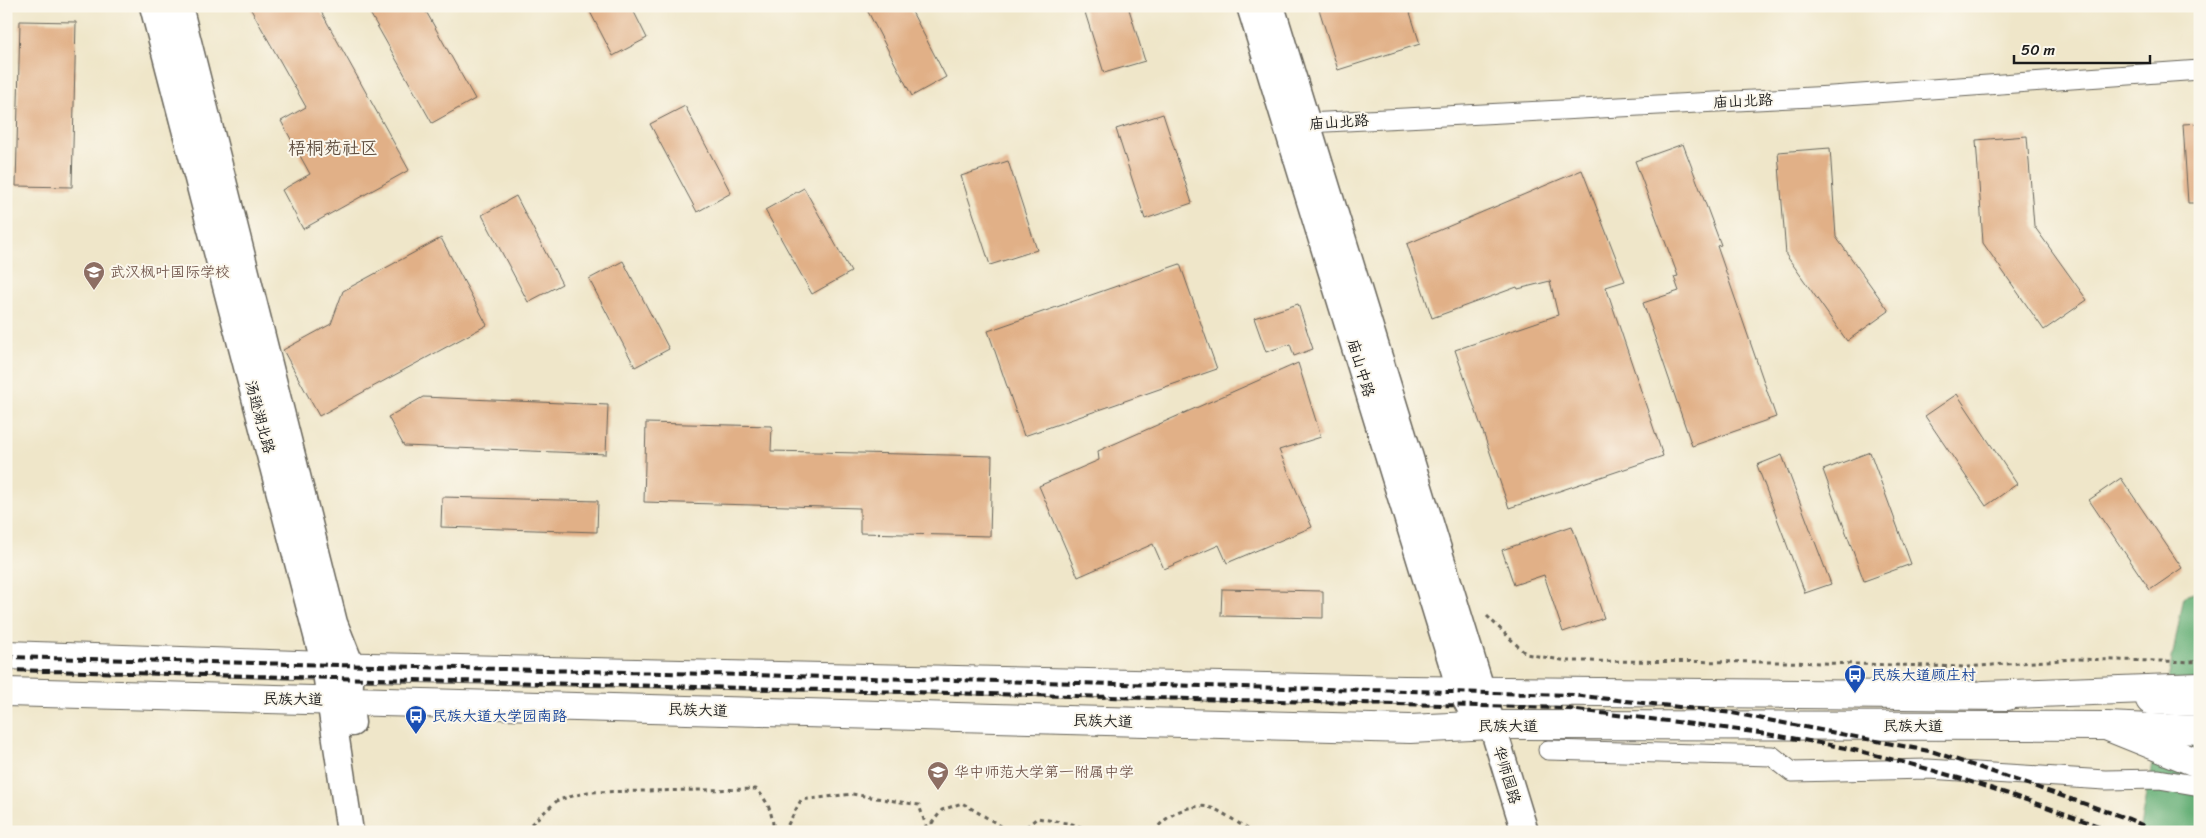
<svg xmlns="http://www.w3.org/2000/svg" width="2206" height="838" font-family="Sriracha,'LXGW WenKai TC',sans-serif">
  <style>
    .forest { fill: #68b078; stroke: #42664a }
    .building { fill: #e1b087 }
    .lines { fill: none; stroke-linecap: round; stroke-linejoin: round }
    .street-casing { stroke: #666359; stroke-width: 21 }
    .secondary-casing { stroke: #666359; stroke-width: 29 }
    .primary-casing { stroke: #666359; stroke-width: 30 }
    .highway-casing { stroke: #666359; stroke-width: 30 }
    .path { stroke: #666359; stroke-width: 3; stroke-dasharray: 4 4; stroke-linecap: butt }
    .street { stroke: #fff; stroke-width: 19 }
    .secondary { stroke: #fff; stroke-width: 26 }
    .primary { stroke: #fff; stroke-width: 28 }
    .highway { stroke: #fff; stroke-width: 28 }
    .rail { stroke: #1c1c1c; stroke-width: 4; stroke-dasharray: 8 4; stroke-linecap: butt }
    .labels { text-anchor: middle; stroke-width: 4; stroke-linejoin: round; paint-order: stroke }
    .street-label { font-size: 15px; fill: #1c1c1c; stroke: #fbf7ec }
    .education-label { font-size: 15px; fill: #785e54; stroke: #fbf7ec; text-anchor: start }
    .transit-label { font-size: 15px; fill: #164399; stroke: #fbf7ec; text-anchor: start }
    .quarter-label { font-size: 18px; fill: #615041; stroke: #fbf7ec }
  </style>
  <rect width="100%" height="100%" fill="#fbf7ec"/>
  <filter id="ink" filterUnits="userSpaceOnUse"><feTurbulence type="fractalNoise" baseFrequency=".02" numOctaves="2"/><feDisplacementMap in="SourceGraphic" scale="10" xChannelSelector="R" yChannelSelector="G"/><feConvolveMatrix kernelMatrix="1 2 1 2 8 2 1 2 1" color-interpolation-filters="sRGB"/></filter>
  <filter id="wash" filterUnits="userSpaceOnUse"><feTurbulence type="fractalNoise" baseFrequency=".0096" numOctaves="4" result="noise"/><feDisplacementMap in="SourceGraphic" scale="20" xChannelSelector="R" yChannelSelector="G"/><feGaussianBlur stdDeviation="1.12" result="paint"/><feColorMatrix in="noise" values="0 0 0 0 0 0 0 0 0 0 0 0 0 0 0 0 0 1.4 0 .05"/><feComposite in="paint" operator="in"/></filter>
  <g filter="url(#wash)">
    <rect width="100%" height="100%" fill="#efe6c9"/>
    <path class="forest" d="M 2200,591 L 2200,832 L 2139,832 L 2184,596 Z"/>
    <g id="blocks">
      <g class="building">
        <path d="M 249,6 L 318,6 L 409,170 L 303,229 L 282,190 L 310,174 L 281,121 L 306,107 Z"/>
        <path d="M 366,6 L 423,6 L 475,99 L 432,123 Z"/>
        <path d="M 587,6 L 631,6 L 647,38 L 613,56 Z"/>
        <path d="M 865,6 L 909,6 L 946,77 L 912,96 Z"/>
        <path d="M 1083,6 L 1128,6 L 1145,61 L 1104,73 Z"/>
        <path d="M 1318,6 L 1408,6 L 1420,44 L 1338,70 Z"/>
        <path d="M 20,21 L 76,22 L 72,187 L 16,186 Z"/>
        <path d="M 685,106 L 731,193 L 697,212 L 650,124 Z"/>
        <path d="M 1163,114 L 1192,203 L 1145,219 L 1116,129 Z"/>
        <path d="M 2200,123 L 2200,203 L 2188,203 L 2183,124 Z"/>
        <path d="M 2027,136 L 2034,226 L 2087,300 L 2044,330 L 1983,243 L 1976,140 Z"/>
        <path d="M 1683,144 L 1721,245 L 1717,246 L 1776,417 L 1692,446 L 1643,303 L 1679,291 L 1674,277 L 1678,276 L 1635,161 Z"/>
        <path d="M 1830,148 L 1836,237 L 1889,311 L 1847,341 L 1786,255 L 1778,152 Z"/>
        <path d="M 1008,161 L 1037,250 L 990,265 L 961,176 Z"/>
        <path d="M 1582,170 L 1625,281 L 1606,287 L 1663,456 L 1509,508 L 1455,350 L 1558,315 L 1550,281 L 1518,289 L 1517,287 L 1432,318 L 1407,244 Z"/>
        <path d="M 804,188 L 851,272 L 812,294 L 765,210 Z"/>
        <path d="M 516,196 L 562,284 L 528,302 L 482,215 Z"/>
        <path d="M 441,238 L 487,325 L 319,416 L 283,350 L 331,324 L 343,291 Z"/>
        <path d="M 623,261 L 669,349 L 635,367 L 589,279 Z"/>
        <path d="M 1180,264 L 1217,369 L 1024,436 L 988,331 Z"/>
        <path d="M 1298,304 L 1313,349 L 1294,356 L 1290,344 L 1266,352 L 1254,318 Z"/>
        <path d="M 1298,363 L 1321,437 L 1279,450 L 1312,527 L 1227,563 L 1219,545 L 1164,569 L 1153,544 L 1078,577 L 1039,486 L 1099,460 L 1098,451 Z"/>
        <path d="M 1957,394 L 2017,484 L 1986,506 L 1925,416 Z"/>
        <path d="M 423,397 L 608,405 L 606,454 L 404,446 L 388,417 Z"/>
        <path d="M 646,423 L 772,426 L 771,451 L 992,456 L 990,536 L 860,533 L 860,508 L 644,502 Z"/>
        <path d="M 1870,452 L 1911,564 L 1864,581 L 1823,470 Z"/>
        <path d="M 1782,455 L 1831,584 L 1805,593 L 1757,465 Z"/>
        <path d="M 2121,478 L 2182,568 L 2150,590 L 2089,500 Z"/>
        <path d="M 442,497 L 598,501 L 597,532 L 441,527 Z"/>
        <path d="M 1572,526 L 1604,618 L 1563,632 L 1544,575 L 1514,585 L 1502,550 Z"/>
        <path d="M 1222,589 L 1323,591 L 1323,618 L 1221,616 Z"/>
      </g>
    </g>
  </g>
  <g filter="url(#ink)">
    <use href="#blocks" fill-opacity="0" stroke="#666359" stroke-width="1"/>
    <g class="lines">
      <g class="street-casing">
        <g id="street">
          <path d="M 1296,126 L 1307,123 L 1832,96 L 2200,70"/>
          <path d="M 1548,750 L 1772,756 L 1792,772 L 1928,769 L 2105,780 L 2159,779 L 2200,786"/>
        </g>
      </g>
      <g class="secondary-casing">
        <g id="secondary">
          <path d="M 153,6 L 325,666 L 350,832"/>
          <path d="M 179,6 L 334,623 L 351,666 L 349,701 L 352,723"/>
          <path d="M 1250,6 L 1460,689 L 1471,709"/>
          <path d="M 1271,6 L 1525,832"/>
        </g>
      </g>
      <g class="primary-casing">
        <g id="primary">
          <path d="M 6,655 L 325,666 L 1404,690 L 2007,696"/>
          <path d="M 6,692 L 1410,729 L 1491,725 L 2106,726 L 2200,730"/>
          <path d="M 2150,700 L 2200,702"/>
        </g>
      </g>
      <g class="highway-casing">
        <g id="highway">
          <path d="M 1984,695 L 2200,687"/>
          <path d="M 2106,726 L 2200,764"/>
        </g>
      </g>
      <g class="path">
        <path d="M 1487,616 L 1526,654 L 1567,661 L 1786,662 L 1966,667 L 2074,659 L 2200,662"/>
        <path d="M 531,824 L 558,800 L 588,792 L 756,789 C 769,802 772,813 774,832"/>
        <path d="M 784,832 L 801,800 L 852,794 L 919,805 L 928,832"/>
        <path d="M 933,832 L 932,823 L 942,810 L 962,803 L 1011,832"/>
        <path d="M 1020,832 L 1037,818 L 1072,824 L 1096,832"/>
        <path d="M 1154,832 C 1164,816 1189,803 1208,807 C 1221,810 1240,825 1253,832"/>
      </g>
      <use href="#street" class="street"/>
      <use href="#secondary" class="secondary"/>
      <use href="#primary" class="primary"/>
      <use href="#highway" class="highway"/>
      <g class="rail">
        <path d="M 6,657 L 1573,695 L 1732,713 L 1934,752 L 2129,819 L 2157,832"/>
        <path d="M 6,670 L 1562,708 C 1658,721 1759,729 1854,750 C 1942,770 2030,800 2114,832"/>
      </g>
    </g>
  </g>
  <defs>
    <g id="school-pin" transform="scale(1.125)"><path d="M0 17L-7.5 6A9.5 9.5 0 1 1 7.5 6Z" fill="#8d6e63" stroke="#fbf7ec"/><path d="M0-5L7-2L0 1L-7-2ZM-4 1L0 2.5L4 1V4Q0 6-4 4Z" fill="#fff"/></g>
    <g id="bus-pin" transform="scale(1.125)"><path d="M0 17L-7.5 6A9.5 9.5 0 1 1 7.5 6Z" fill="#1a4fb4" stroke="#fbf7ec"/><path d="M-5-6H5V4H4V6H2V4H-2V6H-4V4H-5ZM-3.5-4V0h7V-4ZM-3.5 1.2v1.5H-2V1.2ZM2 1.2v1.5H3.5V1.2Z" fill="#fff"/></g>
  </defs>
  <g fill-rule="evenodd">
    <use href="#school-pin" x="94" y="272"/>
    <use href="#bus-pin" x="1855" y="675"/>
    <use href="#bus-pin" x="416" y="716"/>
    <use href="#school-pin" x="938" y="772"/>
  </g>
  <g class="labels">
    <g class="street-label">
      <text transform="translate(1743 101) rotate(-3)" y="5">庙山北路</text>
      <text transform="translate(1339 122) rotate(-4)" y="5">庙山北路</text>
      <text transform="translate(1361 368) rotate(73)" y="5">庙山中路</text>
      <text transform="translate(260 417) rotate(75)" y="5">汤逊湖北路</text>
      <text transform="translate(293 699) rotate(1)" y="5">民族大道</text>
      <text transform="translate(698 710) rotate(2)" y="5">民族大道</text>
      <text transform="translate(1103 721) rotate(2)" y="5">民族大道</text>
      <text x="1508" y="731">民族大道</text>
      <text x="1913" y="731">民族大道</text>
      <text transform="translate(1507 775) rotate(73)" y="5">华师园路</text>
    </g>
    <g class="education-label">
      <text x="110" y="277">武汉枫叶国际学校</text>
      <text x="954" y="777">华中师范大学第一附属中学</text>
    </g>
    <g class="transit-label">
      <text x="1871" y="680">民族大道顾庄村</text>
      <text x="432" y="721">民族大道大学园南路</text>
    </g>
    <g class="quarter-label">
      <text x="333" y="154">梧桐苑社区</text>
    </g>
  </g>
  <rect width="2206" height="838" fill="none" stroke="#fbf7ec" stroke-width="25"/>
  <path d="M2014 55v8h136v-8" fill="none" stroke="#1c1c1c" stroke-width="2.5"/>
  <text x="2021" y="55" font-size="15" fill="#1c1c1c" stroke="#fbf7ec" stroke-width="4" paint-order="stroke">50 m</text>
</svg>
